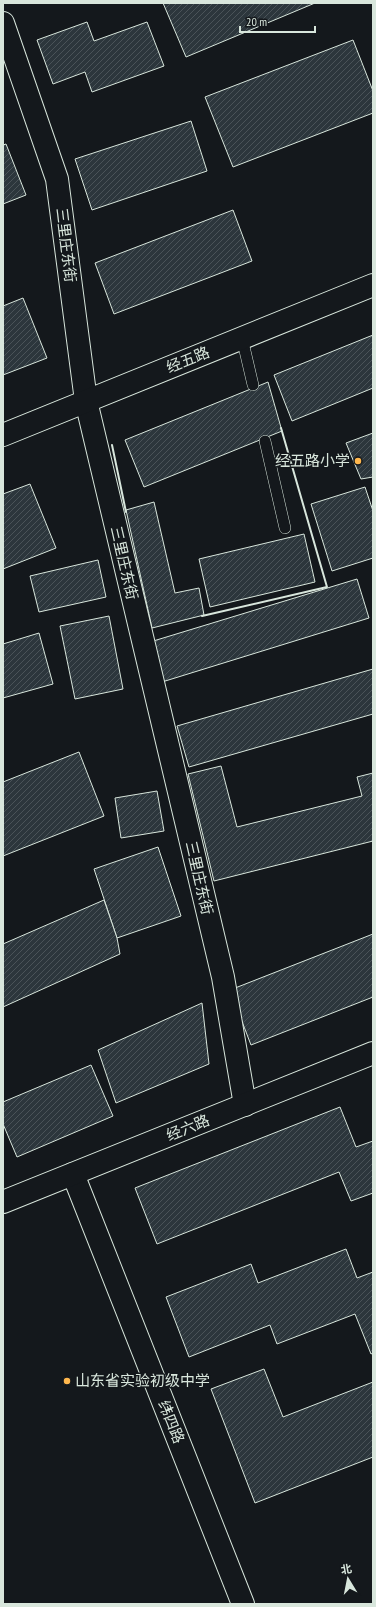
<svg xmlns="http://www.w3.org/2000/svg" width="376" height="1607" font-family="'PT Sans Narrow','Noto Sans SC',sans-serif">
  <style>
    .building { fill: url(#building-hatch); stroke: #d8e6dc }
    .lines { fill: none; stroke-linecap: round; stroke-linejoin: round }
    .lane-casing { stroke: #d8e6dc; stroke-width: 12 }
    .street-casing { stroke: #d8e6dc; stroke-width: 24 }
    .secondary-casing { stroke: #d8e6dc; stroke-width: 24 }
    .lane { stroke: #14181c; stroke-width: 11 }
    .street { stroke: #14181c; stroke-width: 22 }
    .secondary { stroke: #14181c; stroke-width: 22 }
    .wall { stroke: #d8e6dc; stroke-width: 2 }
    .poi-dot { fill: #ffb74d; stroke: #14181c; stroke-width: 1.5 }
    .labels { text-anchor: middle; stroke-width: 3; stroke-linejoin: round; paint-order: stroke }
    .street-label { font-size: 15px; fill: #d8e6dc; stroke: #14181c }
    .poi-label { font-size: 15px; fill: #d8e6dc; stroke: #14181c; text-anchor: end }
  </style>
  <defs>
    <pattern id="building-hatch" width="6" height="6" patternUnits="userSpaceOnUse"><rect width="6" height="6" fill="#2c363c"/><path d="M-1 1l2-2M0 6l6-6M5 7l2-2" fill="none" stroke="#4a5358"/></pattern>
  </defs>
  <rect width="100%" height="100%" fill="#14181c"/>
  <g class="building">
    <path d="M 163,3 L 315,3 L 186,57 Z"/>
    <path d="M 87,22 L 94,41 L 147,22 L 164,66 L 92,92 L 85,72 L 53,84 L 37,40 Z"/>
    <path d="M 353,40 L 373,91 L 373,113 L 233,167 L 205,97 Z"/>
    <path d="M 191,121 L 207,171 L 92,210 L 75,159 Z"/>
    <path d="M 6,144 L 26,195 L 3,204 L 3,145 Z"/>
    <path d="M 233,210 L 252,261 L 114,314 L 95,263 Z"/>
    <path d="M 23,298 L 47,358 L 3,375 L 3,306 Z"/>
    <path d="M 373,335 L 373,388 L 292,421 L 274,375 Z"/>
    <path d="M 268,382 L 282,431 L 144,487 L 125,440 Z"/>
    <path d="M 373,433 L 373,477 L 361,479 L 346,443 Z"/>
    <path d="M 30,484 L 56,548 L 3,569 L 3,494 Z"/>
    <path d="M 365,487 L 373,511 L 373,558 L 332,571 L 311,504 Z"/>
    <path d="M 154,502 L 175,593 L 199,588 L 204,615 L 152,628 L 126,510 Z"/>
    <path d="M 304,534 L 315,582 L 210,607 L 199,559 Z"/>
    <path d="M 98,560 L 106,597 L 39,612 L 30,576 Z"/>
    <path d="M 357,579 L 369,618 L 162,682 L 150,642 Z"/>
    <path d="M 109,616 L 123,689 L 75,699 L 60,626 Z"/>
    <path d="M 39,633 L 53,684 L 3,698 L 3,644 Z"/>
    <path d="M 373,669 L 373,714 L 189,767 L 177,726 Z"/>
    <path d="M 79,752 L 104,816 L 3,856 L 3,782 Z"/>
    <path d="M 221,766 L 237,827 L 362,796 L 357,777 L 373,773 L 373,841 L 214,881 L 188,774 Z"/>
    <path d="M 157,791 L 164,831 L 121,838 L 115,798 Z"/>
    <path d="M 158,847 L 181,916 L 117,938 L 94,869 Z"/>
    <path d="M 104,900 L 117,938 L 120,954 L 3,1007 L 3,944 Z"/>
    <path d="M 373,934 L 373,997 L 251,1045 L 230,990 Z"/>
    <path d="M 202,1003 L 209,1064 L 116,1103 L 98,1050 Z"/>
    <path d="M 91,1065 L 113,1116 L 17,1157 L 3,1124 L 3,1102 Z"/>
    <path d="M 340,1107 L 356,1147 L 373,1141 L 373,1193 L 351,1201 L 339,1172 L 157,1244 L 135,1188 Z"/>
    <path d="M 346,1249 L 357,1278 L 373,1272 L 373,1353 L 371,1354 L 355,1314 L 277,1344 L 270,1325 L 189,1357 L 166,1297 L 251,1264 L 258,1283 Z"/>
    <path d="M 264,1369 L 283,1417 L 373,1382 L 373,1457 L 255,1503 L 211,1389 Z"/>
  </g>
  <g class="lines">
    <g class="lane-casing">
      <g id="lane">
        <path d="M 242,338 L 253,385"/>
        <path d="M 265,441 L 285,528"/>
      </g>
    </g>
    <g class="street-casing">
      <path id="street" d="M 3,23 L 57,179 L 86,401 L 223,977 L 245,1105"/>
    </g>
    <g class="secondary-casing">
      <g id="secondary">
        <path d="M 3,435 L 373,285"/>
        <path d="M 73,1174 L 243,1604"/>
        <path d="M 3,1202 L 373,1053"/>
      </g>
    </g>
    <use href="#lane" class="lane"/>
    <use href="#street" class="street"/>
    <use href="#secondary" class="secondary"/>
    <g class="wall">
      <path d="M 112,445 L 126,512"/>
      <path d="M 202,616 L 327,587 L 281,428"/>
    </g>
  </g>
  <g class="poi-dot">
    <circle cx="358" cy="461" r="4"/>
    <circle cx="67" cy="1381" r="4"/>
  </g>
  <g class="labels">
    <g class="street-label">
      <text transform="translate(66 245) rotate(83)" y="5">三里庄东街</text>
      <text transform="translate(188 360) rotate(-22)" y="5">经五路</text>
      <text transform="translate(124 563) rotate(77)" y="5">三里庄东街</text>
      <text transform="translate(199 878) rotate(77)" y="5">三里庄东街</text>
      <text transform="translate(188 1128) rotate(-22)" y="5">经六路</text>
      <text transform="translate(171 1422) rotate(68)" y="5">纬四路</text>
    </g>
    <g class="poi-label">
      <text x="350" y="466">经五路小学</text>
      <text x="75" y="1386" text-anchor="start">山东省实验初级中学</text>
    </g>
  </g>
  <rect width="376" height="1607" fill="none" stroke="#d8e6dc" stroke-width="8"/>
  <g transform="translate(348 1579) rotate(350)" stroke="#14181c" stroke-width="3" paint-order="stroke">
  <path d="M0-3L7 15L0 10L-7 15Z" fill="#d8e6dc"/>
  <text y="-6" font-size="11" font-weight="bold" text-anchor="middle" fill="#d8e6dc">北</text>
  </g>
  <path d="M240 26v6h75v-6" fill="none" stroke="#d8e6dc" stroke-width="2"/>
  <text x="246" y="26" font-size="12" fill="#d8e6dc" stroke="#14181c" stroke-width="3" paint-order="stroke">20 m</text>
</svg>
